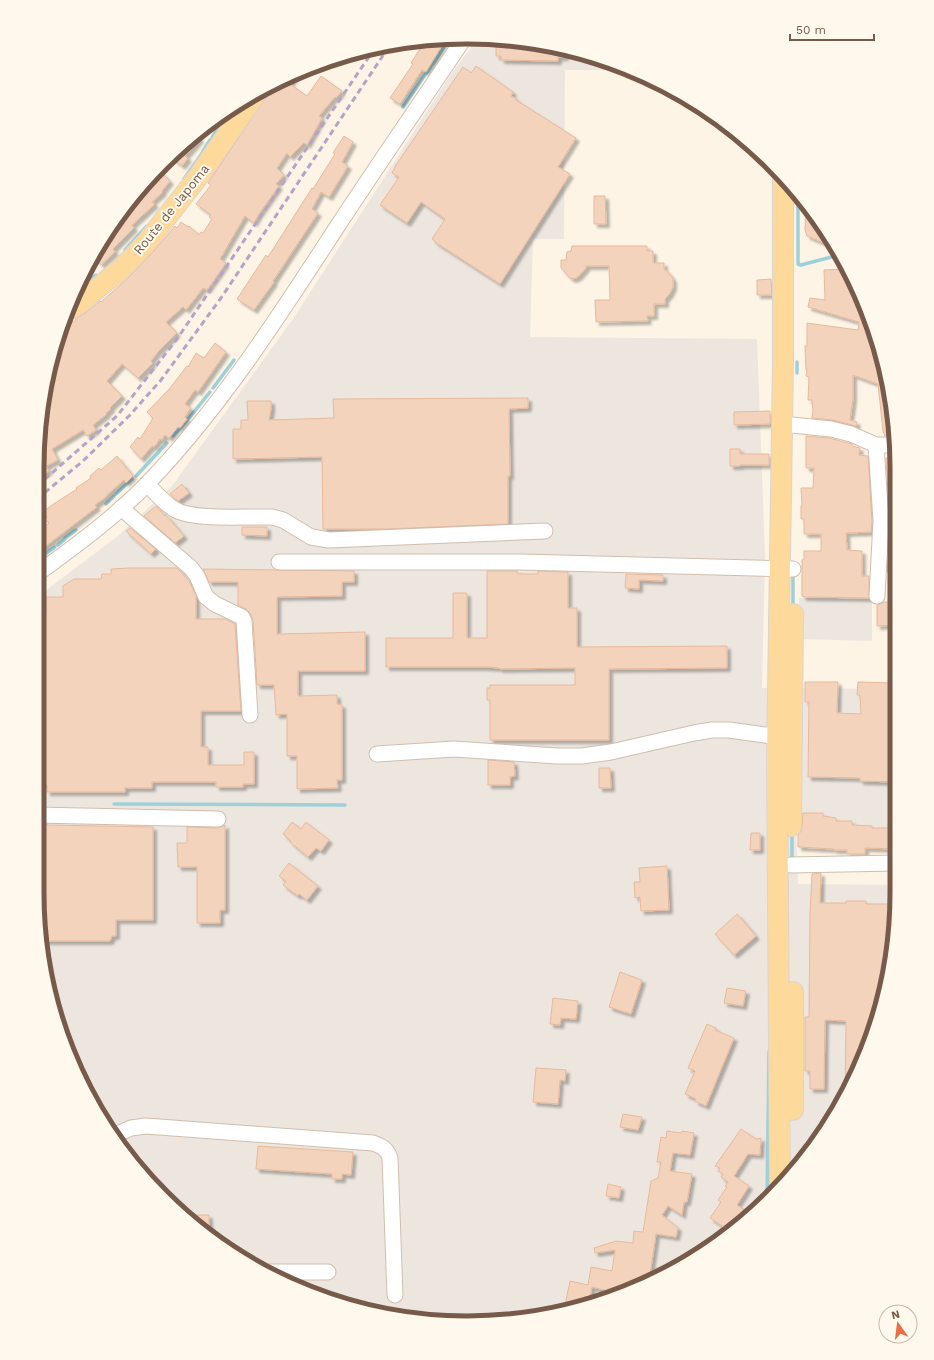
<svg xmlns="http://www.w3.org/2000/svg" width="934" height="1360" font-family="'Work Sans',sans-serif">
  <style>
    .industrial { fill: #ede6df }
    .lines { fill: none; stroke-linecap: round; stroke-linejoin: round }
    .stream { stroke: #9ed0da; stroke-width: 3.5 }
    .building { fill: #f3d3bc; stroke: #e7b99b; filter: url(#shadow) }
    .minor-casing { stroke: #d1bead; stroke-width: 17 }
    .major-casing { stroke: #dcd4d0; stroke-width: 22 }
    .minor { stroke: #fff; stroke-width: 15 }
    .major { stroke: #fdda9c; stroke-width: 20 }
    .rail { stroke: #b7a3c7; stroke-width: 3; stroke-dasharray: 6 4; stroke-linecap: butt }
    .labels { text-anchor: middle; stroke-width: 4; stroke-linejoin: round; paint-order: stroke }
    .street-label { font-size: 13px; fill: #775a49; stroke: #fff8ec }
    .rim { fill: none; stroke: #775a49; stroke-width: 5 }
  </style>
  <defs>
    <filter id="shadow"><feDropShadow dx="3.5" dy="3.5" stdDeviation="1" flood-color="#0004"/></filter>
  </defs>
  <rect width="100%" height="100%" fill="#fdf4e5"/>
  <g class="industrial">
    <path d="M 478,38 L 551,45 L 632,70 L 565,70 L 564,239 L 533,239 L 530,337 L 757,339 L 765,556 L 762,688 L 897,689 L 897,834 L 796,833 L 798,884 L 897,885 L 889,977 L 864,1058 L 824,1132 L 771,1197 L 706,1250 L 657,1279 L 551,1315 L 495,1322 L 411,1319 L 302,1290 L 252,1265 L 184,1216 L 109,1132 L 81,1083 L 52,1005 L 37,893 L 37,597 L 118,536 L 172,486 L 293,319 L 451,74 Z"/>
    <path d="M 799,598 L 872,599 L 872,641 L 800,639 Z"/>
  </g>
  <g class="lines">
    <g class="stream">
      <path d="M 433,64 L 449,39"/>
      <path d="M 403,107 L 431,66"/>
      <path d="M 212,138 L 219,126"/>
      <path d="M 203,151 L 210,140"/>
      <path d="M 184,179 L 203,152"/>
      <path d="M 798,194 L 798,264 L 801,265 L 839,255"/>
      <path d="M 125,250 L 147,226"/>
      <path d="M 81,289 L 96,275"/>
      <path d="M 76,292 L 79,290"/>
      <path d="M 797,373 L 797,362"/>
      <path d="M 213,388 L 234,360"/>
      <path d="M 189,418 L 210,392"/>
      <path d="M 173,436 L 188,419"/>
      <path d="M 136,476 L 167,443"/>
      <path d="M 116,494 L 132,479"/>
      <path d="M 106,504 L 114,496"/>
      <path d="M 65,538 L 76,530"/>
      <path d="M 58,545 L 65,539"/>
      <path d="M 37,560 L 55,547"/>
      <path d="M 793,572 L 793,608"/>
      <path d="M 114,804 L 345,805"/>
      <path d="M 792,860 L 792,832"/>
      <path d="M 767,1201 L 769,1052"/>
    </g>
  </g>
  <g class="building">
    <path d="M 446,39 L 426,72 L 422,70 L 400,104 L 390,98 L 413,64 L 411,63 L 425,41 Z"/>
    <path d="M 496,40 L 551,45 L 565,50 L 565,57 L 558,57 L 558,61 L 501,60 L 501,56 L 496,56 Z"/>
    <path d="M 476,66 L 513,92 L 511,96 L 517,99 L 516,100 L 576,138 L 558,167 L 570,174 L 500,284 L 435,242 L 435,241 L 432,239 L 445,219 L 421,202 L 407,223 L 380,205 L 399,177 L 392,173 L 396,165 L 463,67 L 471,73 Z"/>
    <path d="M 297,73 L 290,84 L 307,96 L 321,76 L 342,91 L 336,98 L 335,97 L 319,116 L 322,118 L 307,145 L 304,143 L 290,157 L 287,153 L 277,168 L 284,175 L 276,184 L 279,186 L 259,214 L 254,223 L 245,216 L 220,259 L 226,263 L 207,290 L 203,288 L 186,310 L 183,307 L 166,322 L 177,333 L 157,353 L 151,361 L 153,363 L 138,378 L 122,364 L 107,381 L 122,396 L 110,408 L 111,409 L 106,413 L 107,414 L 93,425 L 96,430 L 87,436 L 83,430 L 52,449 L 58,460 L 46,466 L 49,471 L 37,478 L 45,384 L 64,328 L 76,320 L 75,319 L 88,311 L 100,301 L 101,302 L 129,277 L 155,250 L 175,226 L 177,228 L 181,222 L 188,227 L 189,226 L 199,235 L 201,232 L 203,233 L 212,219 L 209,217 L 211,215 L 196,204 L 211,185 L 208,183 L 270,91 L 272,92 L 279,82 Z"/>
    <path d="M 197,135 L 200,139 L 185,156 L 188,158 L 182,166 L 173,159 L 177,154 L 175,153 Z"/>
    <path d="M 344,136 L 353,142 L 342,162 L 348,166 L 329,197 L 321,192 L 312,209 L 318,213 L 273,281 L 274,282 L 254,310 L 237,299 L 266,255 L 268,257 L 312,188 L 313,189 L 335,154 L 333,153 Z"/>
    <path d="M 158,169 L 170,181 L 162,191 L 163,192 L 152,202 L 155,204 L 132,225 L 134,228 L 113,249 L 115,252 L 101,265 L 94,256 L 118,218 L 136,203 L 132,199 Z"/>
    <path d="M 594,196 L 605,196 L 606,224 L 594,224 Z"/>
    <path d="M 806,202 L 808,205 L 834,247 L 807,236 L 805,230 Z"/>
    <path d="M 572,246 L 647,246 L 647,251 L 653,251 L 653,263 L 664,263 L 664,269 L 669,273 L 673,279 L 673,287 L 669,295 L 665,299 L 665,304 L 654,304 L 654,316 L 647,316 L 648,321 L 596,322 L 595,300 L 610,300 L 609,266 L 586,266 L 586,268 L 578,277 L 573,279 L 570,278 L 561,268 L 561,260 L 566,260 L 567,252 L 571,251 Z"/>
    <path d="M 848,269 L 853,277 L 889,383 L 894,436 L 885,436 L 883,431 L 878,384 L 853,375 L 853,398 L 850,420 L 857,422 L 856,426 L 833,420 L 812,418 L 813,411 L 812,400 L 808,400 L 809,377 L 806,376 L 807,370 L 806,370 L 805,346 L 807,346 L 807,323 L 858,330 L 859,322 L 808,307 L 810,298 L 825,300 L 824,270 Z"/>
    <path d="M 771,279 L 772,295 L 757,295 L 757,280 Z"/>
    <path d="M 215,343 L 226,352 L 198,392 L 195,390 L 185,404 L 191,408 L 185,417 L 187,419 L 180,428 L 178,427 L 169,438 L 165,435 L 162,440 L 160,439 L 154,447 L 152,446 L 141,459 L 130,447 L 138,437 L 140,439 L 153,418 L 147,412 L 170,388 L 187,366 L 188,367 L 196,353 L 204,358 Z"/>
    <path d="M 528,398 L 528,408 L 509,409 L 510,476 L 508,476 L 508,524 L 386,529 L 323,529 L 322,457 L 233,459 L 233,429 L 241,429 L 241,420 L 248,420 L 247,401 L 271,401 L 271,409 L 269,420 L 334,418 L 333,399 Z"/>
    <path d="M 770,411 L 770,424 L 734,425 L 734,412 Z"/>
    <path d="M 806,436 L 829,438 L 848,443 L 852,444 L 852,446 L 860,448 L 859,455 L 868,456 L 872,521 L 871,532 L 846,533 L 847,550 L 862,551 L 862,576 L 869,576 L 869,598 L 803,597 L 802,595 L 802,560 L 804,559 L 804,551 L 821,551 L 821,534 L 804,534 L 804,519 L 801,519 L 801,506 L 802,506 L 801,488 L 813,488 L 814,468 L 806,468 Z"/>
    <path d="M 730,449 L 740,449 L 740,454 L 769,454 L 769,465 L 740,465 L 740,466 L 730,466 Z"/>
    <path d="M 889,454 L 896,454 L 896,458 L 890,459 L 896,459 L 897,524 L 890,524 L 886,458 L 890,459 Z"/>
    <path d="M 117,456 L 133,476 L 126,483 L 124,480 L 106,496 L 106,497 L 95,505 L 97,507 L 42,549 L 37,543 L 37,533 L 49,523 L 45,519 L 47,517 L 43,512 L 52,505 L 77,489 L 76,488 L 91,478 L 90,476 L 99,468 L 101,470 Z"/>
    <path d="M 182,484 L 189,493 L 178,501 L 170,494 Z"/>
    <path d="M 156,506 L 165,516 L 166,515 L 184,536 L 175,543 L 144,516 Z"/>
    <path d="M 242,527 L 267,527 L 267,536 L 242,535 Z"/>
    <path d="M 130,528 L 156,549 L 151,554 L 126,531 Z"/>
    <path d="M 889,545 L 897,545 L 897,572 L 887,572 Z"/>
    <path d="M 129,568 L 177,568 L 189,581 L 196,596 L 196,619 L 225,619 L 235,624 L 241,711 L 201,711 L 201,747 L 208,747 L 208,765 L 244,765 L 244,752 L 254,752 L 254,784 L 243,784 L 243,787 L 216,787 L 216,782 L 152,782 L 152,788 L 125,788 L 125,792 L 47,792 L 47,785 L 41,785 L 41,783 L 37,783 L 37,614 L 46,614 L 46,597 L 63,597 L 63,586 L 74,579 L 101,579 L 102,574 L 111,574 L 111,569 Z"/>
    <path d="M 203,569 L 354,571 L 354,582 L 342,582 L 342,596 L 277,597 L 277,634 L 365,632 L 365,671 L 298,671 L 298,696 L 337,695 L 337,704 L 342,705 L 342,780 L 337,780 L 338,788 L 297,789 L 297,756 L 287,756 L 287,714 L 276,715 L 274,685 L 257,685 L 253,620 L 250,613 L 246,609 L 238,605 L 238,582 L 209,582 Z"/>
    <path d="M 487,571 L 517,571 L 518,574 L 538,574 L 538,571 L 568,572 L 568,608 L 577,608 L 577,647 L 727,646 L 727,668 L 609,669 L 609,740 L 490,740 L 490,700 L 487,700 L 487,688 L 490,688 L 490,685 L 575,685 L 575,668 L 500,669 L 499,668 L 487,667 L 386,667 L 386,638 L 453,638 L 453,593 L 467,593 L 467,638 L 487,638 Z"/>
    <path d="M 626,574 L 663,575 L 663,581 L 639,580 L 639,589 L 625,588 Z"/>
    <path d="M 884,602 L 897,602 L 897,625 L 877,626 L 877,605 Z"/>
    <path d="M 805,682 L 838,682 L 837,713 L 861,714 L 860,695 L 857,695 L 858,682 L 895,683 L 894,715 L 897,715 L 897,782 L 860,781 L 860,778 L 808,777 L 809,702 L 805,702 Z"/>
    <path d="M 488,760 L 514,762 L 515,776 L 510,777 L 510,785 L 488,785 Z"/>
    <path d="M 599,768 L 610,768 L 611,788 L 599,788 Z"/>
    <path d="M 803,813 L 823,813 L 823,816 L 836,818 L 836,821 L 852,821 L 852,825 L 872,826 L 872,828 L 897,828 L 897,849 L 865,848 L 865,854 L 847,854 L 847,850 L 834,850 L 834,849 L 798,847 L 798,835 L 801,831 L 802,826 Z"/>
    <path d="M 292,822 L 301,829 L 306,822 L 329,840 L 321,851 L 316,848 L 308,857 L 290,842 L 291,841 L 283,834 Z"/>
    <path d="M 37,824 L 47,824 L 47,825 L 153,827 L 153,920 L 116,920 L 116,936 L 112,936 L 110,941 L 43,941 L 37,893 Z"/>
    <path d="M 225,825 L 225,910 L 220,910 L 220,923 L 197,923 L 197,867 L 178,867 L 177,843 L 187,843 L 187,827 L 218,828 Z"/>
    <path d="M 751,833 L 760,833 L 760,850 L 750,850 Z"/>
    <path d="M 289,863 L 318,886 L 307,900 L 299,894 L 298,896 L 283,885 L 286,881 L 279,876 Z"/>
    <path d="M 667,866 L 669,910 L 641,911 L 640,897 L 635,898 L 634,882 L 640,882 L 639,868 Z"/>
    <path d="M 821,873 L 820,903 L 846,903 L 846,901 L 866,901 L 866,904 L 896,904 L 889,977 L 864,1058 L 845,1093 L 846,1021 L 825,1020 L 824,1089 L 810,1089 L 810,1071 L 805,1071 L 805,1017 L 809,1017 L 810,915 L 812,874 Z"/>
    <path d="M 737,914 L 756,936 L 734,955 L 715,934 Z"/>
    <path d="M 620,972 L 642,980 L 631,1014 L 609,1007 Z"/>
    <path d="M 727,988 L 746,991 L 743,1006 L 724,1003 Z"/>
    <path d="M 553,998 L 578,1001 L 576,1019 L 561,1018 L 560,1025 L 550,1024 Z"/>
    <path d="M 707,1024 L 716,1028 L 715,1030 L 734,1038 L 706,1106 L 695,1101 L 696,1099 L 685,1094 L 695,1071 L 688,1068 Z"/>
    <path d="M 536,1068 L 566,1070 L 565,1081 L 560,1080 L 558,1104 L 533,1102 Z"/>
    <path d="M 623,1114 L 642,1117 L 638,1130 L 620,1127 Z"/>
    <path d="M 741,1129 L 756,1139 L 761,1138 L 760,1155 L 748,1154 L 734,1176 L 749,1186 L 737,1205 L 751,1214 L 713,1245 L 712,1244 L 722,1226 L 710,1218 L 721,1202 L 718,1200 L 727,1187 L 725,1186 L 728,1182 L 721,1177 L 723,1174 L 718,1171 L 720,1168 L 715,1166 Z"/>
    <path d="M 667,1131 L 681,1133 L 682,1131 L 694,1133 L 690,1155 L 673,1153 L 670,1171 L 692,1174 L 687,1202 L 684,1202 L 682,1215 L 668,1206 L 662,1215 L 678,1228 L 676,1237 L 656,1234 L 649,1281 L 616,1293 L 592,1287 L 589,1302 L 574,1307 L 565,1305 L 570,1281 L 588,1285 L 591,1267 L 612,1271 L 615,1250 L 595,1253 L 594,1248 L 616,1241 L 633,1243 L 634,1231 L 643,1232 L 651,1181 L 658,1178 L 661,1162 L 657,1162 L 661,1137 L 666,1138 Z"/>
    <path d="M 258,1146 L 353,1152 L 351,1175 L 342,1174 L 342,1179 L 332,1179 L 332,1174 L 256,1169 Z"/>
    <path d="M 608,1184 L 621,1187 L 619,1198 L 606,1196 Z"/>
    <path d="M 183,1215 L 209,1215 L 209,1235 L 184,1216 Z"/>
  </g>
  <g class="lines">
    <g class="minor-casing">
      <g id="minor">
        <path d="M 782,424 L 831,429 L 851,434 L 876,445 L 895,445"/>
        <path d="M 876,445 L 881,521 L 877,596"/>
        <path d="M 147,484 C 155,492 164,503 174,509 C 193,521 248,516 272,517 L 283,520 L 311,537 L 329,540 L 545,531"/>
        <path d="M 121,508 L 191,568 L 197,576 L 206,597 L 215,604 L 242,617 L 244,621 L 250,715"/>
        <path d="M 279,562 L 521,562 L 793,569"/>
        <path d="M 37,574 C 75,546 114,518 147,484 C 221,407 279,316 337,227 C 379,163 422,101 465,37"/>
        <path d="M 377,754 L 454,749 L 557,756 L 582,756 L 611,752 L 694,733 L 712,730 L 729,730 L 786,738"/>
        <path d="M 37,815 L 218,819"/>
        <path d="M 791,865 L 897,863"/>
        <path d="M 113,1136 L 131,1128 L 146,1126 L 373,1143 C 382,1146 387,1149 390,1158 L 395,1295"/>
        <path d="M 266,1272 L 328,1272"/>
      </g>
    </g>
    <g class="major-casing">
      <g id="major">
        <path d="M 71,308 L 82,301 L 122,268 L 147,242 L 198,177 L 255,95"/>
        <path d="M 791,826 L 793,614"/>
        <path d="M 793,992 L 793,1110"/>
        <path d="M 780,1186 L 777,758 L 783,361 L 783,177"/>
      </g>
    </g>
    <use href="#minor" class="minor"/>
    <use href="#major" class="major"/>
    <g class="rail">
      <path d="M 37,486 L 117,416 L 177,339 L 375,48"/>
      <path d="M 37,499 L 83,461 L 130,415 L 161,380 L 221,298 L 390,45"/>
    </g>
  </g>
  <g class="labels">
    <g class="street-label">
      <text transform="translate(171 209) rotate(-51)" y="5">Route de Japoma</text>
    </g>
  </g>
  <path d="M0 0H934V1360H0ZM467 44H467A423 423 0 0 1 890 467V893A423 423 0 0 1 467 1316H467A423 423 0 0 1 44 893V467A423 423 0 0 1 467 44Z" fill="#fff8ec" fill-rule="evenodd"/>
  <path class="rim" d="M467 44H467A423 423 0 0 1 890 467V893A423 423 0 0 1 467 1316H467A423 423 0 0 1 44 893V467A423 423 0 0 1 467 44Z"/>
  <g transform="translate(898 1324) rotate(346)"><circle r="19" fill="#fff8ec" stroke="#c9b9ab"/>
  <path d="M0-3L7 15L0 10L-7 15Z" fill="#eb6d46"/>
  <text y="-6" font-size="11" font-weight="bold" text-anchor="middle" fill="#775a49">N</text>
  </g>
  <path d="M790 34v6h84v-6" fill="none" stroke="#775a49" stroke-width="2"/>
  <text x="796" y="34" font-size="12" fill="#775a49" stroke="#fff8ec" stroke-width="3" paint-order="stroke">50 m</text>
</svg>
